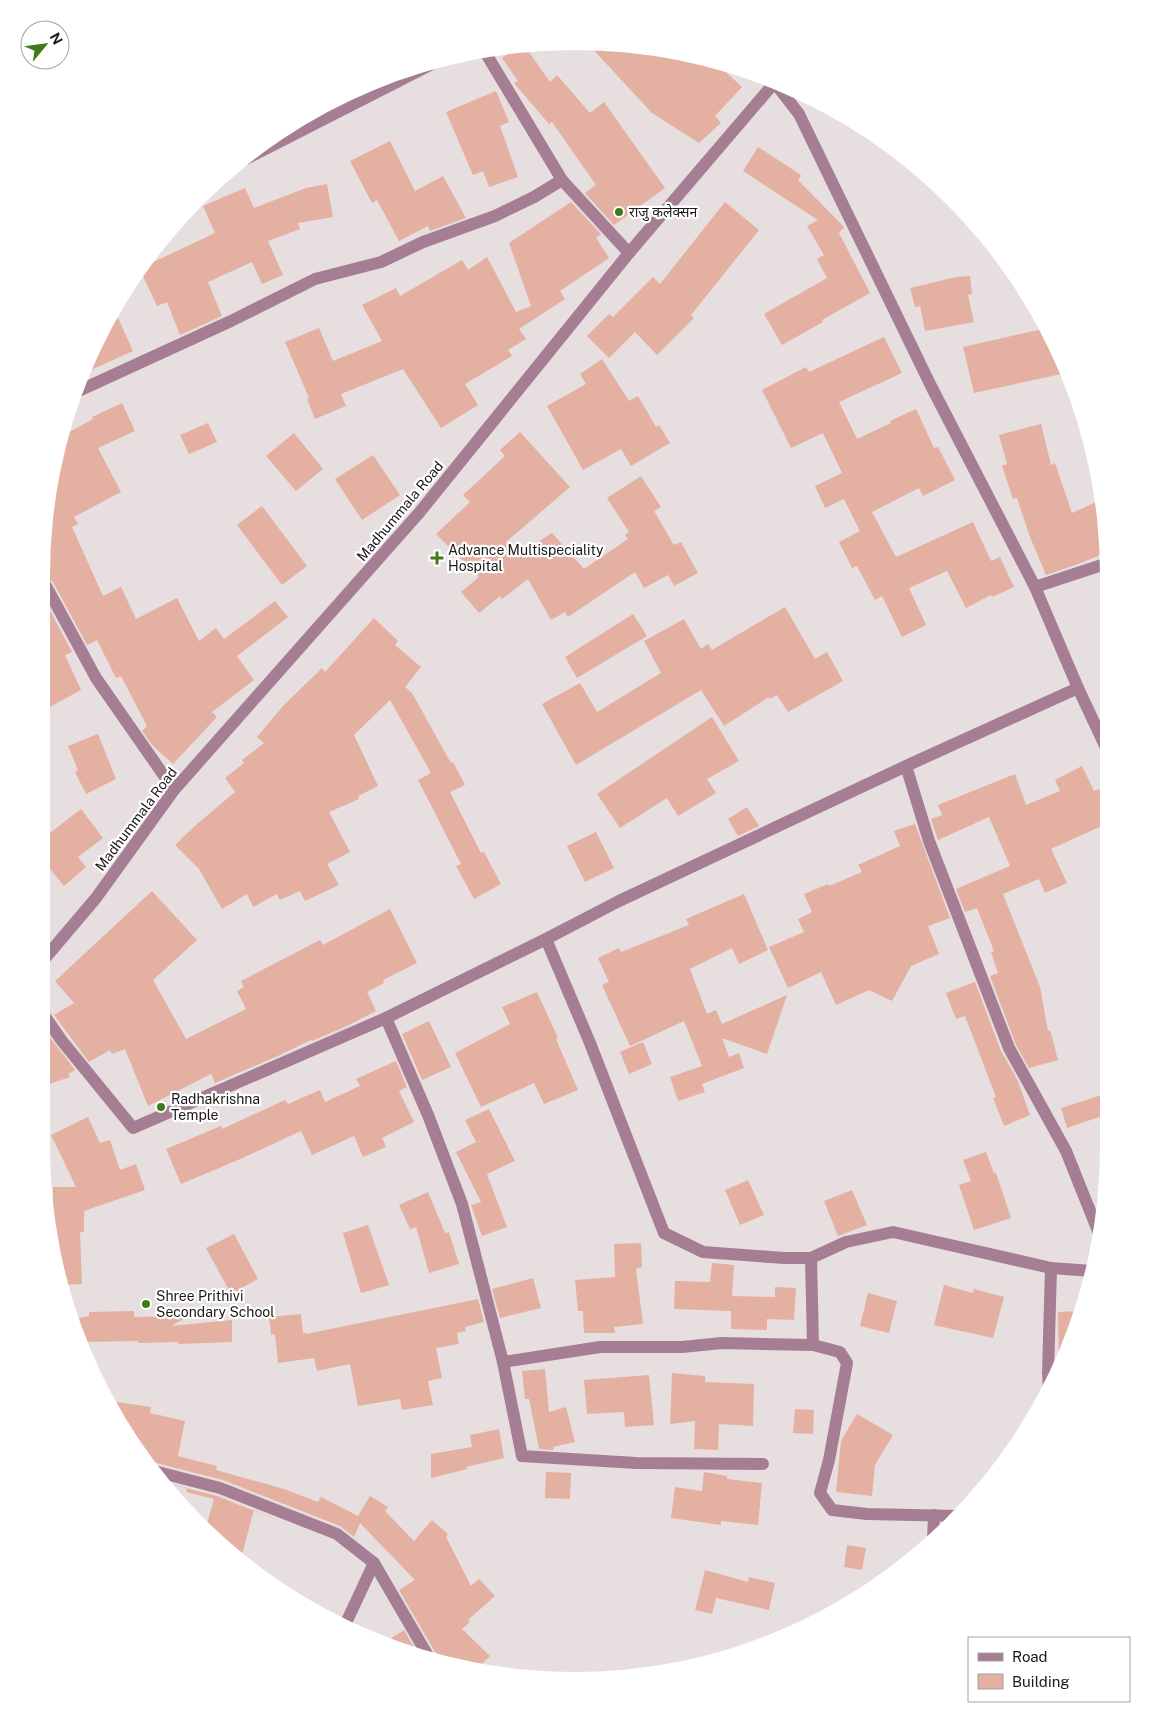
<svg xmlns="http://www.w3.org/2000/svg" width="1150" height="1722" font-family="'Public Sans','Noto Sans Devanagari',sans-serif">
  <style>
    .building { fill: #e4b0a1 }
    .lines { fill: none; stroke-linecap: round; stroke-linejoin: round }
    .minor { stroke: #a67e93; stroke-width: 12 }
    .poi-dot { fill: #3f7c17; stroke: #fff; stroke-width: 2 }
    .labels { text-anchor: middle; stroke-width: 4.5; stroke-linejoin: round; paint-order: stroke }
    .poi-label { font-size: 14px; fill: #1b1818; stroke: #fff; text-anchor: start }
    .street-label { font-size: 14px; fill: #1b1818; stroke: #fff }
  </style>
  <rect width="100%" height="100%" fill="#e7dedf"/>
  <g class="building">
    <path d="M 588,44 L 645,46 L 715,62 L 742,87 L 715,116 L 721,123 L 699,143 L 652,113 Z"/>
    <path d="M 524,45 L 550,82 L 557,75 L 590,113 L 604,102 L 665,188 L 614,225 L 585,193 L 596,185 L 552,122 L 549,124 L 514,83 L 518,81 L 502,58 L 519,46 Z"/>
    <path d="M 496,91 L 509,122 L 500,126 L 518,177 L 489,187 L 483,171 L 473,175 L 446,112 Z"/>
    <path d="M 390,141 L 415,191 L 443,176 L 466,218 L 430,231 L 428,226 L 399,241 L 377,200 L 372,203 L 350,161 Z"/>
    <path d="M 758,147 L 801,175 L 798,180 L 844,227 L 839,233 L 870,293 L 822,320 L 823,322 L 782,345 L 764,314 L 827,278 L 817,259 L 824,255 L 807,226 L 818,220 L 743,171 Z"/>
    <path d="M 327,184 L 333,217 L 298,223 L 300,229 L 268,241 L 283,275 L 262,284 L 252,262 L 208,282 L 222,316 L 180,335 L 167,302 L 157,306 L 141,272 L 145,266 L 215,233 L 203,206 L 245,188 L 254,208 L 306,188 Z"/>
    <path d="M 571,202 L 601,234 L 596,238 L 609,258 L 560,291 L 565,299 L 519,329 L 526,339 L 508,350 L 512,356 L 465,384 L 478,405 L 441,428 L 403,369 L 341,394 L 346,406 L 315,419 L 307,399 L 309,398 L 285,342 L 319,328 L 333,361 L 382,341 L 362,305 L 396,288 L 400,296 L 462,260 L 468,270 L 487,257 L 516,312 L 531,306 L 509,243 Z"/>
    <path d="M 725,202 L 759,230 L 691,315 L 694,318 L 657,355 L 635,332 L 609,358 L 587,336 L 609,314 L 613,317 L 653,277 L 660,284 Z"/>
    <path d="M 970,276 L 972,294 L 968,295 L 974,322 L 925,331 L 920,306 L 915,307 L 910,288 L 956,277 Z"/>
    <path d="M 115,311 L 133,351 L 82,374 L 96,339 Z"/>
    <path d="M 1047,328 L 1054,339 L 1066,373 L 974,393 L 963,347 Z"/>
    <path d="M 884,337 L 902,373 L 839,402 L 857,439 L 891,423 L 890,421 L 916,409 L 934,448 L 938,447 L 955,480 L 923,496 L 919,488 L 872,512 L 896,557 L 973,522 L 991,561 L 1000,557 L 1014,587 L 992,597 L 991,595 L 966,608 L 947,571 L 909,588 L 926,625 L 902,637 L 882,596 L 875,600 L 857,566 L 852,568 L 839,542 L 860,531 L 844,499 L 825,508 L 815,486 L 842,473 L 823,433 L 791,448 L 762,390 L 806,367 L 809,372 Z"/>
    <path d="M 602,359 L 629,401 L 638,396 L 656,427 L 659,425 L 670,443 L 631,466 L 621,449 L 583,470 L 547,406 L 586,384 L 580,374 Z"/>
    <path d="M 122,403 L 135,431 L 98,448 L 121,492 L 74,517 L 78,524 L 72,527 L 103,596 L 121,587 L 136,619 L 177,598 L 199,641 L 216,628 L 224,639 L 275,601 L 288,617 L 237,656 L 254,680 L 212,712 L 217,717 L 173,764 L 153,746 L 142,731 L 147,726 L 121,676 L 116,678 L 97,640 L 87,645 L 53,582 L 46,578 L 46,505 L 62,436 L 93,419 L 92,417 Z"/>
    <path d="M 208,423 L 217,442 L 189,454 L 180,435 Z"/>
    <path d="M 1041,424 L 1051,465 L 1055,463 L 1072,513 L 1096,502 L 1104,521 L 1108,540 L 1108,552 L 1078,564 L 1046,575 L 1030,537 L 1017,498 L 1013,499 L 1002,466 L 1007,464 L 999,435 Z"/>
    <path d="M 520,432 L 570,487 L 506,542 L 516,556 L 552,533 L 584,569 L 628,539 L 625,535 L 629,532 L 607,498 L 641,476 L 661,507 L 654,511 L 674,545 L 681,542 L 698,573 L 674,586 L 668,575 L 644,588 L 635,572 L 568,617 L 565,612 L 551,620 L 528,579 L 502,599 L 500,596 L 479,613 L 461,592 L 479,577 L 436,534 L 470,502 L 463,495 L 505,456 L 500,450 Z"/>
    <path d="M 294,433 L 323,469 L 296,491 L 266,456 Z"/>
    <path d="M 373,455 L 400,495 L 362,520 L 335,479 Z"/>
    <path d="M 262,506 L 307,566 L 282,585 L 237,525 Z"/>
    <path d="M 46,603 L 72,652 L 65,655 L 81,690 L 46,709 Z"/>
    <path d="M 785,607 L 815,659 L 827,652 L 843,681 L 788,712 L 777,695 L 770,699 L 769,697 L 724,726 L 701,690 L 576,765 L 542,704 L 580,683 L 597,712 L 661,673 L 644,641 L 684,619 L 701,649 L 708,644 L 712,650 Z"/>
    <path d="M 633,614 L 647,636 L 577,678 L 565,657 Z"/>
    <path d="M 374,618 L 398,641 L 395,645 L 421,667 L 405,687 L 412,693 L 451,763 L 453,762 L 465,785 L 450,792 L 481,853 L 484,852 L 501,884 L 474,899 L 456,866 L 461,864 L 418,780 L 431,773 L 390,700 L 354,735 L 378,786 L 358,796 L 359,799 L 329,812 L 350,852 L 327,864 L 339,885 L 305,901 L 300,891 L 280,900 L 277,894 L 253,907 L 247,894 L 222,909 L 199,869 L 175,845 L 197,824 L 235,792 L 225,778 L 244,763 L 242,760 L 264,743 L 257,737 L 283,706 L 322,668 L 325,672 Z"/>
    <path d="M 712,717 L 739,761 L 707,779 L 716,793 L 678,816 L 667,798 L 620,828 L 597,794 Z"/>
    <path d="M 98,734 L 116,779 L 86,794 L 75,772 L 78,770 L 68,746 Z"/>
    <path d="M 1082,766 L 1094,791 L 1099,789 L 1106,805 L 1106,824 L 1051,849 L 1067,883 L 1045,893 L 1039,879 L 1003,894 L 1040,987 L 1048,1031 L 1050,1030 L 1058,1060 L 1029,1068 L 1016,1045 L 990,976 L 998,973 L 991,952 L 994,951 L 977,908 L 965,912 L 956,889 L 1010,866 L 989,817 L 938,840 L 931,819 L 942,815 L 938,805 L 1015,774 L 1026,805 L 1060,791 L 1055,780 Z"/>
    <path d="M 747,807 L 759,826 L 738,836 L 728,819 Z"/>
    <path d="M 81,809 L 103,838 L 78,857 L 86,867 L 64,886 L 46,864 L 46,836 Z"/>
    <path d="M 915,824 L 950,918 L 928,926 L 939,954 L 911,966 L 892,1001 L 869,990 L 836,1005 L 821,972 L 788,988 L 769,947 L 804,932 L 798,919 L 812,912 L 804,894 L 828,884 L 829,886 L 862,872 L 858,865 L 900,846 L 894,831 Z"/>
    <path d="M 596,832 L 614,868 L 585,882 L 567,846 Z"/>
    <path d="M 152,891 L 197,940 L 153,980 L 186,1039 L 246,1009 L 237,991 L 244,987 L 241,981 L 320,940 L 323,945 L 390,909 L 417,963 L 383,980 L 384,983 L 367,992 L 376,1011 L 347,1026 L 312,1041 L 311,1040 L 280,1055 L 215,1083 L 211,1074 L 148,1106 L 125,1049 L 112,1054 L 110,1050 L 89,1062 L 54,1015 L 74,1003 L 55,981 Z"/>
    <path d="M 744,894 L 768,950 L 739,964 L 732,948 L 690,969 L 707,1014 L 716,1010 L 722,1024 L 787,995 L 767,1054 L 722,1038 L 729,1057 L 739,1053 L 744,1068 L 702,1084 L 705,1092 L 678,1101 L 670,1077 L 702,1066 L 684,1021 L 630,1046 L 602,985 L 609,982 L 598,958 L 619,948 L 621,952 L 689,925 L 686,919 Z"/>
    <path d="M 975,982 L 1001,1051 L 1017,1079 L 1030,1115 L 1004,1126 L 993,1098 L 996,1097 L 965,1016 L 956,1019 L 946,993 Z"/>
    <path d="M 537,992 L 558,1038 L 556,1039 L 578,1090 L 544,1104 L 534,1083 L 481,1107 L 455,1053 L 510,1024 L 502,1007 Z"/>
    <path d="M 429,1021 L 451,1067 L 422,1080 L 402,1034 Z"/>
    <path d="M 46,1032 L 75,1070 L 68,1074 L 70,1077 L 46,1085 Z"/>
    <path d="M 643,1042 L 652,1064 L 629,1074 L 620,1052 Z"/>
    <path d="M 396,1061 L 407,1087 L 399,1091 L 414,1122 L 382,1138 L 386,1147 L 363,1157 L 354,1136 L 312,1155 L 301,1131 L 238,1160 L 181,1184 L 166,1149 L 221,1126 L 222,1129 L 285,1100 L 288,1104 L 320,1090 L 325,1102 L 360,1086 L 356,1079 Z"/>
    <path d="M 1105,1094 L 1105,1115 L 1067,1128 L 1061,1108 Z"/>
    <path d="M 489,1109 L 515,1161 L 487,1174 L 507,1227 L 482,1236 L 471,1205 L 481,1202 L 456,1152 L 476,1142 L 465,1120 Z"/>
    <path d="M 88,1117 L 100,1143 L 110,1140 L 120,1170 L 136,1164 L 145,1190 L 84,1211 L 84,1232 L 80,1232 L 82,1284 L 62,1285 L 50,1236 L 53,1236 L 53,1187 L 76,1187 L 51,1135 Z"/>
    <path d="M 986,1152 L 994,1173 L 996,1173 L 1011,1218 L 974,1230 L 959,1185 L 971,1181 L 963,1160 Z"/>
    <path d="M 748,1180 L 764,1215 L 740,1225 L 725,1190 Z"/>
    <path d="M 852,1190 L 867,1225 L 838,1236 L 824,1201 Z"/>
    <path d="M 428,1192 L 445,1233 L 449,1232 L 459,1264 L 429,1273 L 416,1227 L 410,1229 L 399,1205 Z"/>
    <path d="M 368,1225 L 389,1285 L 361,1293 L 343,1233 Z"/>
    <path d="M 234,1234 L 258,1279 L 231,1294 L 206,1248 Z"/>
    <path d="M 641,1243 L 642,1267 L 636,1269 L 643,1324 L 614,1327 L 615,1333 L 584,1333 L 583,1311 L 578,1311 L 575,1280 L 615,1277 L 614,1244 Z"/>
    <path d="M 712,1263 L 734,1265 L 732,1296 L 775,1297 L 775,1287 L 796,1288 L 794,1320 L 767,1319 L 767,1330 L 731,1329 L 731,1311 L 674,1309 L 675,1281 L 710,1282 Z"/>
    <path d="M 533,1278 L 541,1308 L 500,1318 L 492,1289 Z"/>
    <path d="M 944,1285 L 973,1293 L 974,1289 L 1004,1297 L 993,1338 L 934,1325 Z"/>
    <path d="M 868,1293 L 897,1301 L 889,1333 L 860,1326 Z"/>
    <path d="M 478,1299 L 484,1322 L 465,1327 L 466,1331 L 457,1333 L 459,1344 L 436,1348 L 442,1378 L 428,1381 L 433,1405 L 402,1410 L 400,1399 L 358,1406 L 350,1364 L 317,1371 L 314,1358 L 278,1363 L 275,1334 L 271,1335 L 269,1317 L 301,1314 L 303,1333 L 306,1333 L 306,1334 Z"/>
    <path d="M 134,1311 L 134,1317 L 189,1316 L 171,1326 L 232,1320 L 232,1342 L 178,1344 L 178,1342 L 138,1343 L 138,1341 L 81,1342 L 70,1320 L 89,1316 L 89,1312 Z"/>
    <path d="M 1078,1311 L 1079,1322 L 1059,1372 L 1058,1312 Z"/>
    <path d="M 545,1369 L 549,1412 L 566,1407 L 575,1442 L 553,1447 L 554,1450 L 539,1449 L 529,1399 L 525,1399 L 522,1371 Z"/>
    <path d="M 672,1373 L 705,1376 L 705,1382 L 754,1384 L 753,1426 L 719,1424 L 718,1450 L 694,1449 L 695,1421 L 670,1424 Z"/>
    <path d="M 649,1375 L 654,1425 L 625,1427 L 624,1412 L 587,1414 L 584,1380 Z"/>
    <path d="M 110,1401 L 151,1407 L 150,1413 L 185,1421 L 178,1456 L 217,1466 L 216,1470 L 284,1489 L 318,1502 L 321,1497 L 358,1516 L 370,1496 L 388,1507 L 385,1511 L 414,1541 L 432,1520 L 448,1534 L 446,1537 L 471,1586 L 479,1579 L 495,1596 L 468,1620 L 470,1622 L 462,1629 L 490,1656 L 477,1669 L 439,1663 L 438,1657 L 399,1590 L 415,1580 L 360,1523 L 354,1537 L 340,1526 L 223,1480 L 156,1463 L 149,1465 L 131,1444 Z"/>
    <path d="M 795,1409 L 814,1410 L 813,1434 L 793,1433 Z"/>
    <path d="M 857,1414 L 893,1435 L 875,1465 L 872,1496 L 836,1492 L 841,1441 Z"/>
    <path d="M 499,1429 L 504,1458 L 466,1467 L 467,1469 L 431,1478 L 431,1454 L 472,1447 L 470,1435 Z"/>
    <path d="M 546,1472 L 571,1473 L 570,1499 L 545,1498 Z"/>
    <path d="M 704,1472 L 727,1476 L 727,1479 L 762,1483 L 758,1525 L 721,1521 L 721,1525 L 671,1518 L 675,1487 L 702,1491 Z"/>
    <path d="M 162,1482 L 217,1496 L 288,1524 L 254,1510 L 240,1562 L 205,1531 L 214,1499 L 186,1492 L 187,1488 Z"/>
    <path d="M 847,1545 L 866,1548 L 862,1570 L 844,1567 Z"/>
    <path d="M 705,1570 L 748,1582 L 749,1577 L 775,1583 L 769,1610 L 716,1598 L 712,1614 L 695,1610 Z"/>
    <path d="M 404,1630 L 419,1656 L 382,1644 Z"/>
  </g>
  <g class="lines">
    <g class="minor">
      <path d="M 485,52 L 562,180 L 629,253"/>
      <path d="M 775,83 L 799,114 L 931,386 L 1035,587 L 1078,688 L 1107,750"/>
      <path d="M 238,163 L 444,58"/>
      <path d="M 74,393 L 231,321 L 315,279 L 381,262 L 423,242 L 495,216 L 534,197 L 562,180"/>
      <path d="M 46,586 L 96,678 L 174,790"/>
      <path d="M 1035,587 L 1108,563"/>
      <path d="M 906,766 L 929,841 L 1009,1048 L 1066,1151 L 1100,1236"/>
      <path d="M 546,939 L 590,1043 L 664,1233 L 703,1252 L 784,1258 L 811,1258 L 846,1242 L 893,1232 L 1051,1268 L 1092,1271"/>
      <path d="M 46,957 L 96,898 L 174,790 L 419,513 L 629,253 L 775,82"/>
      <path d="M 46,1018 L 62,1041 L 133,1128 L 386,1018 L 546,939 L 619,901 L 906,766 L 1078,688"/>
      <path d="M 386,1018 L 428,1115 L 462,1204 L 503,1362 L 522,1456 L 636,1463 L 763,1464"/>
      <path d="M 811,1258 L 813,1345"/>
      <path d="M 503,1362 L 600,1347 L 682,1347 L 722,1343 L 813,1345 L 840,1352 L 847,1363 L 829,1460 L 820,1493 L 832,1510 L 867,1514 L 959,1516"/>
      <path d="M 1049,1390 L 1048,1373 L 1051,1268"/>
      <path d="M 154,1471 L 220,1488 L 337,1534 L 374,1563 L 431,1661"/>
      <path d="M 933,1540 L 934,1515"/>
      <path d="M 345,1625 L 374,1563"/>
    </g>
  </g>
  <g class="poi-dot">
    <circle cx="619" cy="212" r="5"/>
    <path d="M434.5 550.5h5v5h5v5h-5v5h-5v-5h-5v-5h5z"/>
    <circle cx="161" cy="1107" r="5"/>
    <circle cx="146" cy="1304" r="5"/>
  </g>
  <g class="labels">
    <g class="poi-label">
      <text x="629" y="217">राजु कलेक्सन</text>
      <text x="448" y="555">Advance Multispeciality<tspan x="448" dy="16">Hospital</tspan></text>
      <text x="171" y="1104">Radhakrishna<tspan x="171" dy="16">Temple</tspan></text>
      <text x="156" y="1301">Shree Prithivi<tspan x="156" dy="16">Secondary School</tspan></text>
    </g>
    <g class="street-label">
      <text transform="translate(400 511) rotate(-50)" y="5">Madhummala Road</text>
      <text transform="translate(136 819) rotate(-53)" y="5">Madhummala Road</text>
    </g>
  </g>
  <path d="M0 0H1150V1722H0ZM575 50H575A525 525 0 0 1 1100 575V1147A525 525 0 0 1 575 1672H575A525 525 0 0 1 50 1147V575A525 525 0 0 1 575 50Z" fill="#fff" fill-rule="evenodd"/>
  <rect x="968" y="1637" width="162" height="65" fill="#ffffff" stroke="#a4a3a3"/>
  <rect x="978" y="1653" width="25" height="8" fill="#a67e93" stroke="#a4a3a3"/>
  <text x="1012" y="1662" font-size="15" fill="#1b1818">Road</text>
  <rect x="978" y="1674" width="25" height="15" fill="#e4b0a1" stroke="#a4a3a3"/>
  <text x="1012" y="1687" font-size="15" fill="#1b1818">Building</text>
  <g transform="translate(45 45) rotate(61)"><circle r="24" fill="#ffffff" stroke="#a4a3a3"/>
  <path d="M0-4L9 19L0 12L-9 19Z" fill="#3f7c17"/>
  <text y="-8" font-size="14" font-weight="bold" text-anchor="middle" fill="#1b1818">N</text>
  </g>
</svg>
